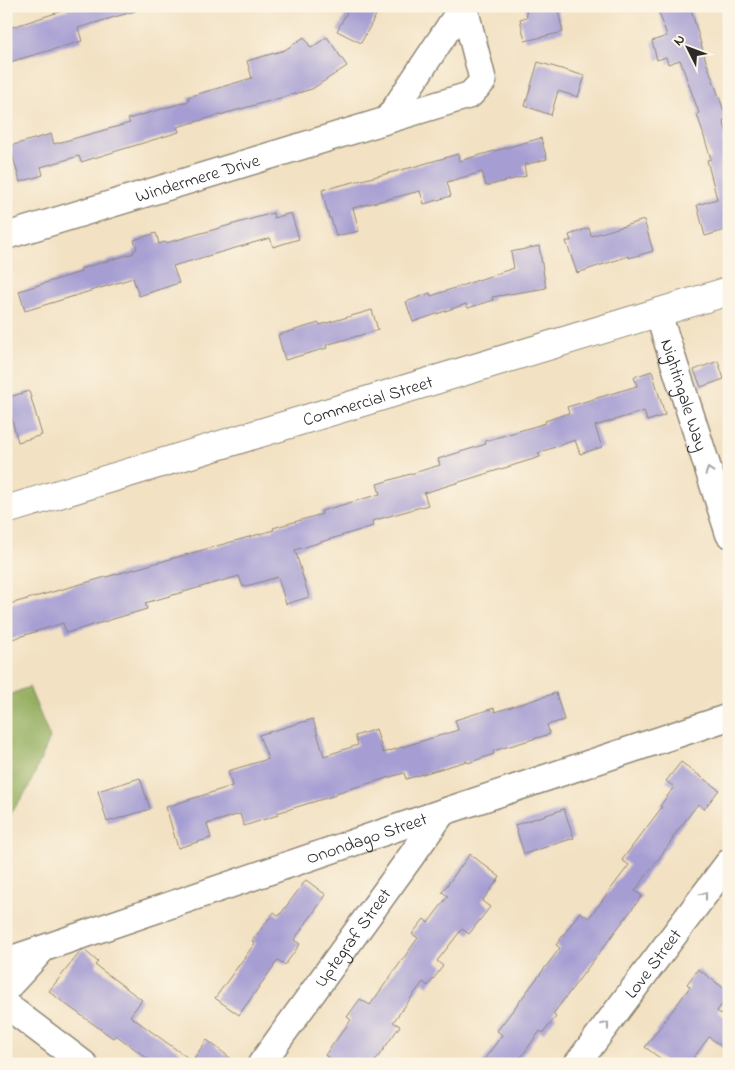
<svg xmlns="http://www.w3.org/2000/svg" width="735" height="1070" font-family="'Indie Flower',sans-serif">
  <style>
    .forest { fill: #94af60; stroke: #606d46 }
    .building { fill: #a69ed3 }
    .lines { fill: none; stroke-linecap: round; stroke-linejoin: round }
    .minor-casing { stroke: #8e8676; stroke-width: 29 }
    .major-casing { stroke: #8e8676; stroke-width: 30 }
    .minor { stroke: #fff; stroke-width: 26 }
    .major { stroke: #fff; stroke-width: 28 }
    .oneway { stroke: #a0a0a0 }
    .labels { text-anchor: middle; stroke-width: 4.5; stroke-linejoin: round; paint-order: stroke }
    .street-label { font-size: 18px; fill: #2b2b2b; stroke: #fcf5e5 }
  </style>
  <rect width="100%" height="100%" fill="#fcf5e5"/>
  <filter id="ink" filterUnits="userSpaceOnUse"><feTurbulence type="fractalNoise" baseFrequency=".02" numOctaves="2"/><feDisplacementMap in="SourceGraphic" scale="10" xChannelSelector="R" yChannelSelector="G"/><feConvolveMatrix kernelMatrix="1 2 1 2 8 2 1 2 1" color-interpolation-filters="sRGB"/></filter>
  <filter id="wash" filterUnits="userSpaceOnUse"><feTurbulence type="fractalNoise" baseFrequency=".0096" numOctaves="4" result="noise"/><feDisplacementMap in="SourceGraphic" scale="20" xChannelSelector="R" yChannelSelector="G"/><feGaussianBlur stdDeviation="1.12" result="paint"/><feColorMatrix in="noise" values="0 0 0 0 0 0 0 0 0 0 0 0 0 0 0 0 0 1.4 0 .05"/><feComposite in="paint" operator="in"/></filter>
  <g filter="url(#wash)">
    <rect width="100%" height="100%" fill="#f2e1c2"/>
    <path class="forest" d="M 29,687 L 50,738 L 28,789 L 6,820 L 6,696 Z"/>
    <g id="blocks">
      <g class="building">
        <path d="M 78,6 L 135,6 L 135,11 L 78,28 L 82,41 L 6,63 L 6,29 Z"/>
        <path d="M 350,6 L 381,6 L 361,43 L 337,31 Z"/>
        <path d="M 525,6 L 557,6 L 563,32 L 525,41 L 520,19 L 527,17 Z"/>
        <path d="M 657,6 L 690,6 L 706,61 L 727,119 L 723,120 L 729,140 L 729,229 L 705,236 L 697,205 L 717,199 L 707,160 L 711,159 L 697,114 L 699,113 L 680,60 L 668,64 L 666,57 L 657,60 L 652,41 L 667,36 Z"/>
        <path d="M 304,37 L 311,48 L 327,37 L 347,66 L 312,89 L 177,127 L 179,132 L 81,162 L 79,156 L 41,167 L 43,175 L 20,182 L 10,146 L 51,134 L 54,144 L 130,123 L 128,119 L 189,101 L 188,97 L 252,78 L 247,61 L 285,50 Z"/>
        <path d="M 538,62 L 585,76 L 578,97 L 558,91 L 551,115 L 525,106 Z"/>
        <path d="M 541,138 L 547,159 L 524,165 L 526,176 L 486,186 L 482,172 L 447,182 L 451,196 L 424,204 L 420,191 L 353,208 L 359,231 L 336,236 L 331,218 L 329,218 L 322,190 L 413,167 L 458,154 L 459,161 Z"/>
        <path d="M 273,213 L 274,218 L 291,213 L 299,239 L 273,247 L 270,238 L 173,266 L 179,283 L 139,296 L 133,278 L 25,311 L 19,291 L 81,272 L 80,269 L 134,253 L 133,251 L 137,249 L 134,240 L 156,233 L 159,244 L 165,242 L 166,243 Z"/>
        <path d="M 644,220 L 653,251 L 629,258 L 629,256 L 577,273 L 566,241 L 571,241 L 569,235 L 589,228 L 591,236 Z"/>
        <path d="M 539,246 L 546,288 L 492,297 L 493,300 L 468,308 L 466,304 L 413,322 L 406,302 L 430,293 L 431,296 L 514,268 L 511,252 Z"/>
        <path d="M 372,310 L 378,330 L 326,345 L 327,348 L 285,360 L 278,335 L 319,323 L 320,325 Z"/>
        <path d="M 718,361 L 724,379 L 701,387 L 694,370 Z"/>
        <path d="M 652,371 L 665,415 L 647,421 L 644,411 L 595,426 L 602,447 L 580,454 L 575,440 L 538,453 L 540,457 L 424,493 L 428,505 L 372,521 L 373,526 L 295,550 L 309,597 L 286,604 L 278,577 L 243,587 L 239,576 L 145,603 L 147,609 L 66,633 L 63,623 L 6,641 L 6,605 L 274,530 L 273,528 L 322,514 L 321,511 L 380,494 L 377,484 L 440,465 L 438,459 L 486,444 L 485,441 L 546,423 L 545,421 L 569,413 L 567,407 L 637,386 L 634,377 Z"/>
        <path d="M 29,391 L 42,435 L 18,442 L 11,416 L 6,417 L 6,398 Z"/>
        <path d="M 556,693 L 564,720 L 547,725 L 550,734 L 493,751 L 494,754 L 468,763 L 467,761 L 406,779 L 404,773 L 336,793 L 336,795 L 277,813 L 278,815 L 244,826 L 240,814 L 207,824 L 211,838 L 178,848 L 166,807 L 232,786 L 228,771 L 268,759 L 259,735 L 313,719 L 324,756 L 358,745 L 355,736 L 376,729 L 383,753 L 458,730 L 455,720 L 494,708 L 495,712 Z"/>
        <path d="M 681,762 L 719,790 L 704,809 L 698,804 L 672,838 L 673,839 L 635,891 L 642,896 L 553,1014 L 556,1017 L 543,1033 L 540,1031 L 516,1064 L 481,1064 L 502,1035 L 497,1031 L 560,948 L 556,945 L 580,912 L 589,918 L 629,865 L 622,860 L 662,807 L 660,806 L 674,787 L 666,781 Z"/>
        <path d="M 140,778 L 150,809 L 107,822 L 98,791 Z"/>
        <path d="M 564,809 L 574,838 L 524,854 L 515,825 Z"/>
        <path d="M 470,854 L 500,877 L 482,901 L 490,907 L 469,934 L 462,929 L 437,961 L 443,966 L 428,986 L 423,982 L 393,1022 L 400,1026 L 373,1064 L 337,1064 L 325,1055 L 351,1020 L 347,1017 L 360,999 L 370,1005 L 418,938 L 412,934 L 424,919 L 428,923 L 448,896 L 442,892 Z"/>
        <path d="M 306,880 L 326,895 L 294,940 L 300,944 L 285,965 L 278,960 L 239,1015 L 215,998 L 255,943 L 252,941 L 274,912 L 279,916 Z"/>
        <path d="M 84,950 L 98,962 L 95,965 L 142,1000 L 130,1016 L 192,1061 L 207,1040 L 238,1064 L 155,1064 L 116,1035 L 113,1038 L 64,1003 L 49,991 L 81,951 Z"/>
        <path d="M 698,969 L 729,992 L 729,995 L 717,1011 L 729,1020 L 729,1052 L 709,1037 L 689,1064 L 668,1064 L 645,1047 L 690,987 L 687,984 Z"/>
      </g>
    </g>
  </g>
  <g filter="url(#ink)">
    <use href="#blocks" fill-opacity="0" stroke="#8e8676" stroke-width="1"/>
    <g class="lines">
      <g class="minor-casing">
        <g id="minor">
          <path d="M 388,119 L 463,6"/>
          <path id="s1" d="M 6,236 L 470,95 L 483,81 L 464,6"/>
          <path id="s2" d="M 658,313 L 729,534"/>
          <path id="s3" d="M 6,961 L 443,812 L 729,717"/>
          <path d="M 6,989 L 41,951"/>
          <path d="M 6,1005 L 84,1064"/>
          <path id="s4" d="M 261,1064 L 443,812"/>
          <path id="s5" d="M 577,1064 L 729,862"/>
        </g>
      </g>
      <g class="major-casing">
        <g id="major">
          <path id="s6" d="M 6,510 L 729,291"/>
        </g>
      </g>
      <use href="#minor" class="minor"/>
      <use href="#major" class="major"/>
    </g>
    <defs><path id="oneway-chevron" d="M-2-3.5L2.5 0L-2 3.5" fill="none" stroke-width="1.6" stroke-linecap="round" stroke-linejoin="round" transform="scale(1.25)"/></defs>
    <g class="oneway">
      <use href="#oneway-chevron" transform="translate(709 471) rotate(-108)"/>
      <use href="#oneway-chevron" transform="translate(704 895) rotate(-53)"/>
      <use href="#oneway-chevron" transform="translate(606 1025) rotate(-53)"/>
    </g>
  </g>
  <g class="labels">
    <g class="street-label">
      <text dy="6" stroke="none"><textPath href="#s1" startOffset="200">Windermere Drive</textPath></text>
      <text dy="6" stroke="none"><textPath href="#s2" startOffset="86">Nightingale Way</textPath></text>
      <text dy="6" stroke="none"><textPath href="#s6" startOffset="378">Commercial Street</textPath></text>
      <text dy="6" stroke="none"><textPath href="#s3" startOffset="381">Onondago Street</textPath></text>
      <text dy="6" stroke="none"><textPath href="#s4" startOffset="156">Uptegraf Street</textPath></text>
      <text dy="6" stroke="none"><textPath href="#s5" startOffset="126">Love Street</textPath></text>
    </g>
  </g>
  <rect width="735" height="1070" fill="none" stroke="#fcf5e5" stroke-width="25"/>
  <g transform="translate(688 48) rotate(312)" stroke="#fcf5e5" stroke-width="4" paint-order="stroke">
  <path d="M0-4L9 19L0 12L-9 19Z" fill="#2b2b2b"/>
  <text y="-8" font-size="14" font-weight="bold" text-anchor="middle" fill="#2b2b2b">N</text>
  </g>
</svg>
